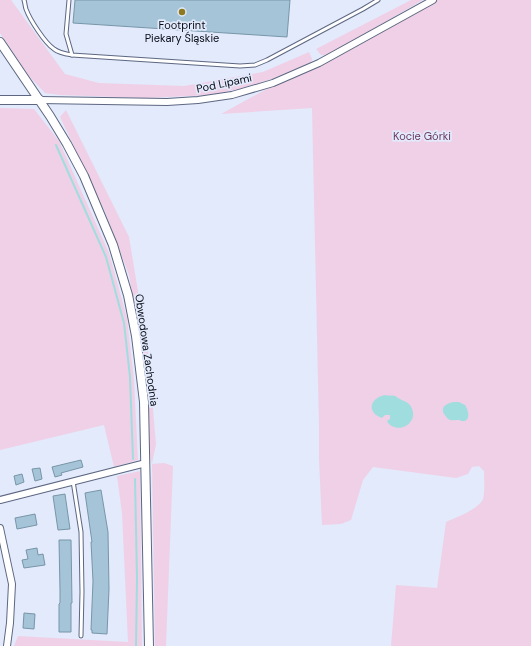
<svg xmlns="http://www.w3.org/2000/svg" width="531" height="646" font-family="'DM Sans',sans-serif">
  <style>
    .green { fill: #f0d0e6 }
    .water { fill: #a0dddf }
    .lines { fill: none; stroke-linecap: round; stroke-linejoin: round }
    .stream { stroke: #a0dddf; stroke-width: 2 }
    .building { fill: #a5c4d7; stroke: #7896a8 }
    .lane-casing { stroke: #5d6781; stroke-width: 5 }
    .street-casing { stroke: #5d6781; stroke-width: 8 }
    .secondary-casing { stroke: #5d6781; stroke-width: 10 }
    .lane { stroke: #fff; stroke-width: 3 }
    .street { stroke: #fff; stroke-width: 6 }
    .secondary { stroke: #fff; stroke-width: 8 }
    .poi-dot { fill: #8e791e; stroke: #e2eafc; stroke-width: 1.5 }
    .labels { text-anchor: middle; stroke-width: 3.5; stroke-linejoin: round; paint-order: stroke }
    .poi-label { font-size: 11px; fill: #080b15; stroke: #e2eafc }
    .street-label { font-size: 11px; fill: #080b15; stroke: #e2eafc }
    .park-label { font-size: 11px; fill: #6b365d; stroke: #e2eafc }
  </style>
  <rect width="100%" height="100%" fill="#e2eafc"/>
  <g class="green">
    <path d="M 0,0 L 11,0 L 65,74 L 99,83 L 184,86 L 263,72 L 309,52 L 312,59 L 311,63 L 275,78 L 239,89 L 211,95 L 145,98 L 60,95 L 45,93 L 28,75 L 0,33 Z"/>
    <path d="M 411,0 L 423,0 L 335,51 L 429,0 L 531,0 L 531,646 L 391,646 L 396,585 L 437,588 L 446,522 C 455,518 479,509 483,499 C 485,491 484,480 484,471 L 479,466 L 472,467 L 468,474 L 456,478 L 373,467 L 363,480 L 351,520 L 341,524 L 322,525 L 319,459 L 319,426 L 312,108 L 221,114 L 327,56 L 321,55 L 316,49 Z"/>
    <path d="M 0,108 L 34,109 L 59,141 L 109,253 L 127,318 L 134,380 L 138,460 L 114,467 L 104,425 L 0,450 Z"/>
    <path d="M 66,110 L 129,237 L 148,352 L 156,444 L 152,464 L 164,463 L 173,466 L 166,646 L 155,646 L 152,465 L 149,447 L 146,375 L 129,275 L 105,212 L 60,117 Z"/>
    <path d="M 140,471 L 142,646 L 14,646 L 18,636 L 128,642 L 122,513 L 117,476 Z"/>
  </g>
  <g class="water">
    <path d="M 385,395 C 388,396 392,395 395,396 C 396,396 399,399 400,399 C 403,401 406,401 409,404 C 413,408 415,416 411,421 C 406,430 391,430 387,421 L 390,419 L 390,415 L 385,415 L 382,418 C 366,412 370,398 385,395 Z"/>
    <path d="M 454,402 L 459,402 L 465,405 C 468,409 471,420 464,421 C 458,421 463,420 457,420 C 454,420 451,421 448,419 C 447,418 445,415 444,414 C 440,406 448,403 454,402 Z"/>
  </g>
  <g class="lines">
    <g class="stream">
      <path d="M 56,145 L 106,257 L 124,323 L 130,377 L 133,459"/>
      <path d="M 135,479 L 137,578 L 136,646"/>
    </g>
  </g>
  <g class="building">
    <path d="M 75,0 L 290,0 L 287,37 L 73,23 Z"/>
    <path d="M 81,460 L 83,467 L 61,473 L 62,475 L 55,477 L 52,467 Z"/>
    <path d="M 40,468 L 42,479 L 35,481 L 32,469 Z"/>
    <path d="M 22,474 L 24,482 L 16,485 L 14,476 Z"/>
    <path d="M 101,490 L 108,532 L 109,589 L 107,634 L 92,633 L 92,630 L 91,630 L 93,581 L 91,542 L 92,542 L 85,493 Z"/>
    <path d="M 65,494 L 70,529 L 58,530 L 53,496 Z"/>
    <path d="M 35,514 L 37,525 L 17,529 L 15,518 Z"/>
    <path d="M 59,540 L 71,540 L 72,603 L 71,603 L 71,632 L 59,632 L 59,604 L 60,603 L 60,591 Z"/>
    <path d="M 37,548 L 38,555 L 43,554 L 45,565 L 24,568 L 22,560 L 28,559 L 26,550 Z"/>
    <path d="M 24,613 L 35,614 L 34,629 L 23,628 Z"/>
  </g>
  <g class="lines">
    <g class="lane-casing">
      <g id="lane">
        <path d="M 24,0 C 25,3 25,6 26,9 C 30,20 45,43 54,49 C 59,53 66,54 72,55 L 240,66 L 255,65 L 267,60 L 363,9 L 378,0"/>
        <path d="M 69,0 L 66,34 L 72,55"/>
        <path d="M 73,481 L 81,532 L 82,592 L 81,636"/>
      </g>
    </g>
    <g class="street-casing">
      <g id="street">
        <path d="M 40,100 L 167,102 L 198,100 L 232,95 L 273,83 L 319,63 L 433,0"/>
        <path d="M 0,500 L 146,463"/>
        <path d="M 0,528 L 12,584 L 10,623 L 7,646"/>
      </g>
    </g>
    <g class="secondary-casing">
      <g id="secondary">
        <path d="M 0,42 L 50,116 L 67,144 L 84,176 L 113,245 L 128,295 L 136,336 L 144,402 L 149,646"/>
        <path d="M 0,100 L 40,100"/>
      </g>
    </g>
    <use href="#lane" class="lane"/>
    <use href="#street" class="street"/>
    <use href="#secondary" class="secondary"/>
  </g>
  <circle class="poi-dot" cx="182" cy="12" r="4"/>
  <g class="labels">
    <g class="poi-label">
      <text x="182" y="29">Footprint<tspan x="182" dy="13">Piekary Śląskie</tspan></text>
    </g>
    <g class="street-label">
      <text transform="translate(224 83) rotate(-12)" y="4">Pod Lipami</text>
      <text transform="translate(147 350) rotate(82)" y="4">Obwodowa Zachodnia</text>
    </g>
    <g class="park-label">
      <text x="422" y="140">Kocie Górki</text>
    </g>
  </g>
</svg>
